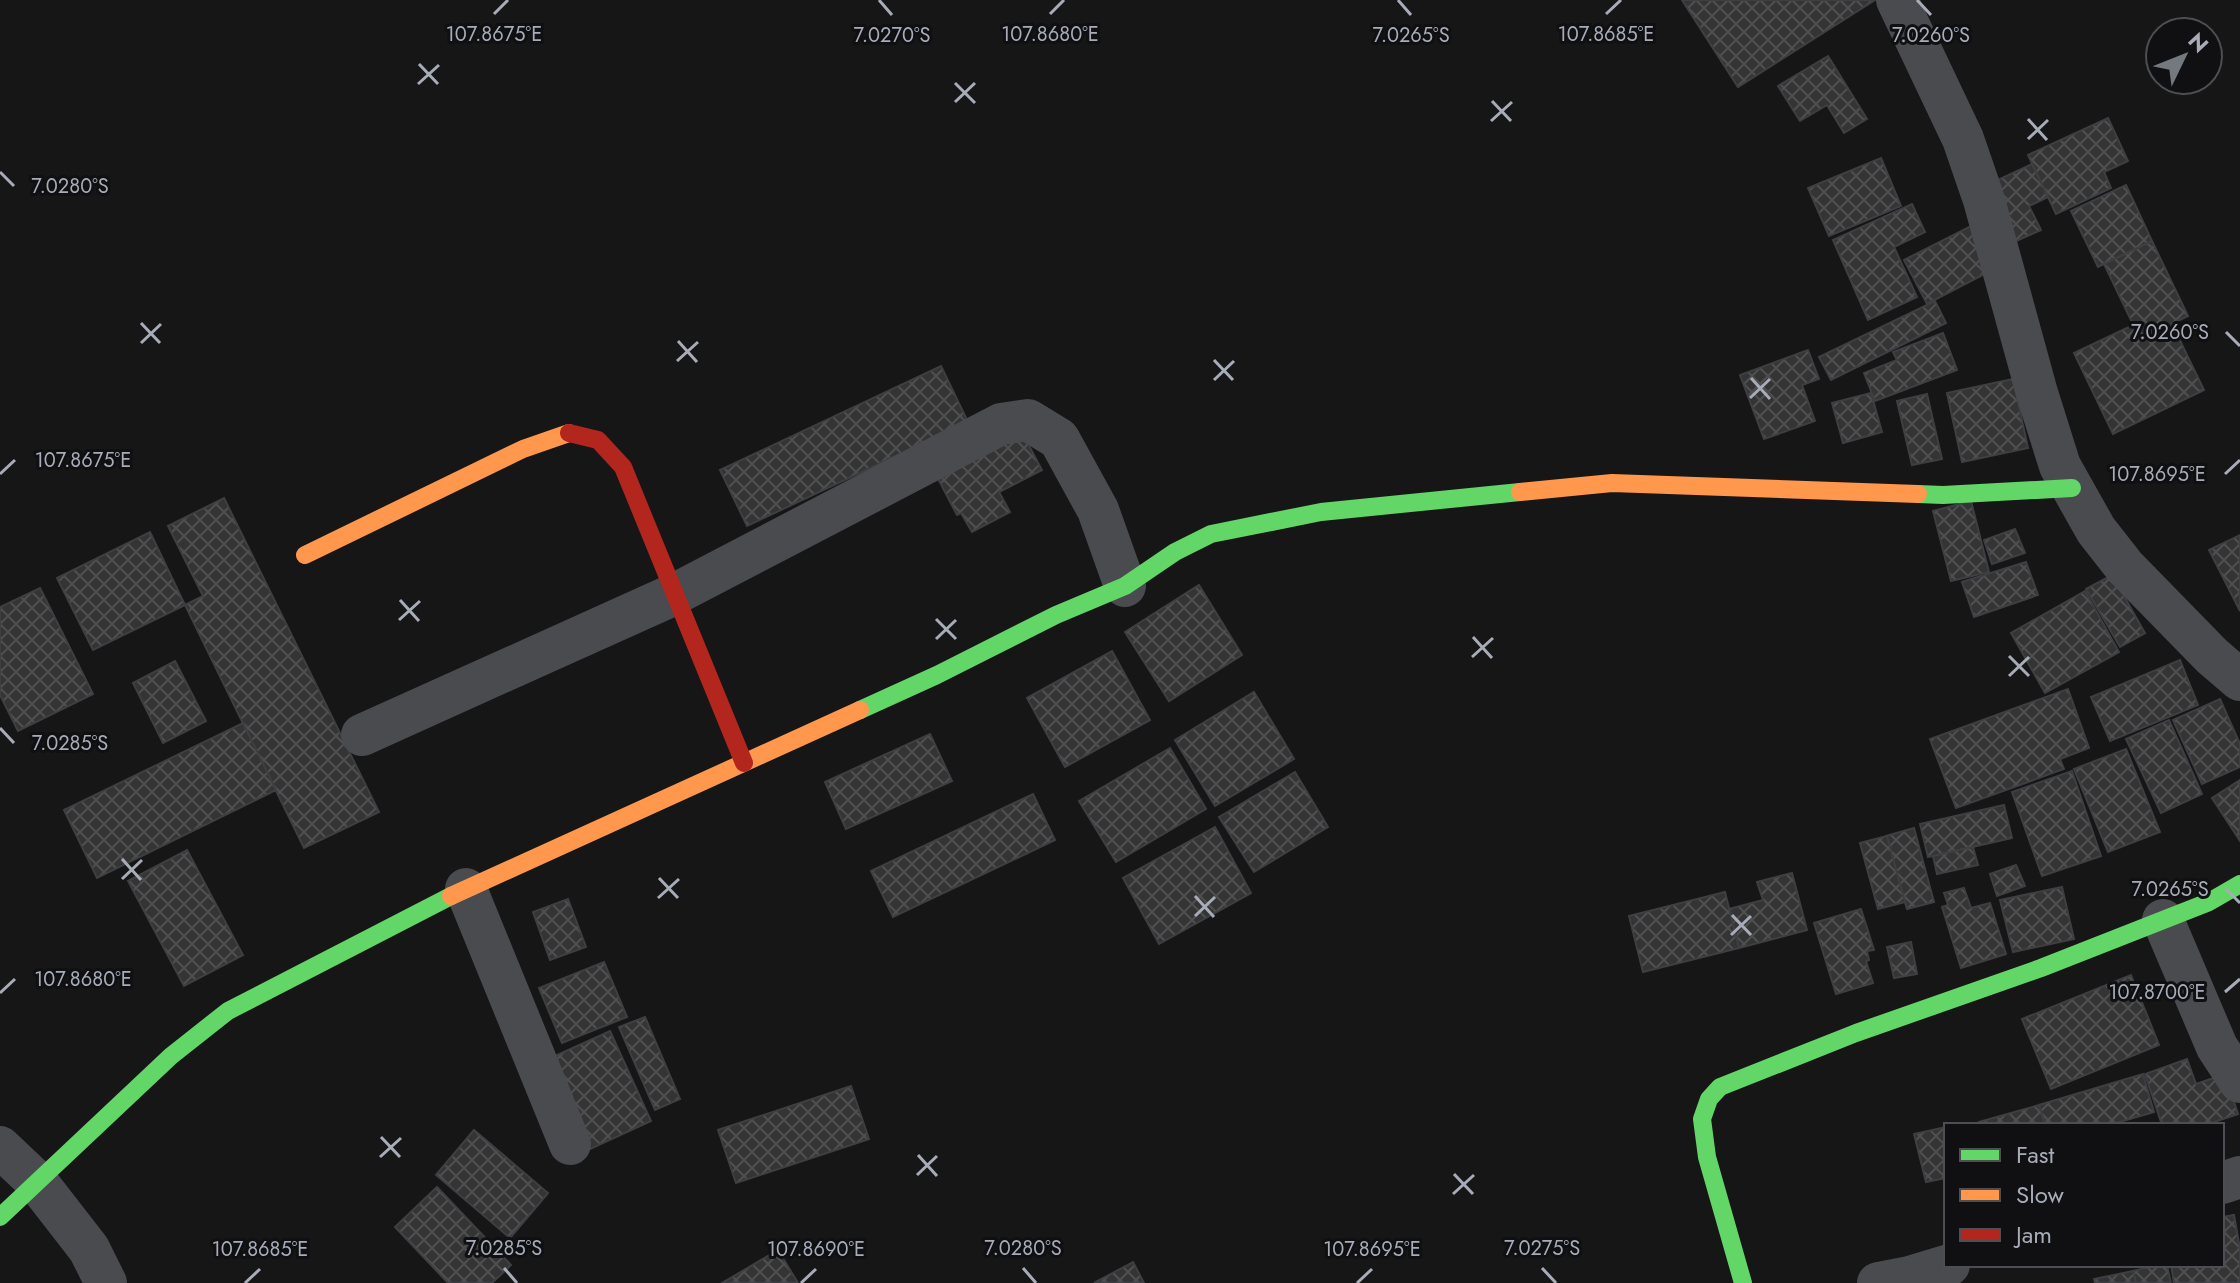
<svg xmlns="http://www.w3.org/2000/svg" width="2240" height="1283" font-family="Jost,sans-serif">
  <style>
    .building { fill: url(#building-cross-hatch); stroke: #3e3f42; stroke-width: 2 }
    .lines { fill: none; stroke-linecap: round; stroke-linejoin: round }
    .street { stroke: #4a4b4f; stroke-width: 42 }
    .fast { stroke: #63d668; stroke-width: 18 }
    .slow { stroke: #ff974d; stroke-width: 18 }
    .jam { stroke: #b3261e; stroke-width: 18 }
    .ticks { fill: none; stroke: #a7acb8; stroke-width: 3 }
    .ticks-label { font-size: 20px; text-anchor: middle; fill: #a7acb8; stroke: #101012; stroke-width: 6; stroke-linejoin: round; paint-order: stroke }
  </style>
  <defs>
    <pattern id="building-cross-hatch" width="8" height="8" patternUnits="userSpaceOnUse" patternTransform="scale(2)"><rect width="8" height="8" fill="#343435"/><path d="M0 0l8 8M0 8l8-8" fill="none" stroke="#4f4f50"/></pattern>
  </defs>
  <rect width="100%" height="100%" fill="#161616"/>
  <g class="building">
    <path d="M 1682,0 L 1875,0 L 1738,87 Z"/>
    <path d="M 1828,56 L 1867,119 L 1844,133 L 1827,105 L 1800,121 L 1778,86 Z"/>
    <path d="M 2108,118 L 2128,161 L 2104,172 L 2111,188 L 2056,214 L 2028,155 Z"/>
    <path d="M 1881,158 L 1901,206 L 1829,236 L 1808,188 Z"/>
    <path d="M 2032,164 L 2048,197 L 2029,206 L 2041,230 L 2014,242 L 1987,185 Z"/>
    <path d="M 2126,185 L 2152,241 L 2098,267 L 2071,211 Z"/>
    <path d="M 1912,204 L 1925,232 L 1894,247 L 1917,297 L 1868,320 L 1833,240 Z"/>
    <path d="M 1971,226 L 1994,269 L 1927,304 L 1904,260 Z"/>
    <path d="M 2152,241 L 2188,316 L 2140,339 L 2104,264 Z"/>
    <path d="M 1935,301 L 1946,323 L 1831,380 L 1819,357 Z"/>
    <path d="M 2172,324 L 2204,390 L 2113,434 L 2074,353 L 2133,325 L 2140,339 Z"/>
    <path d="M 1943,333 L 1957,370 L 1875,401 L 1864,373 L 1897,360 L 1893,352 Z"/>
    <path d="M 1808,350 L 1819,379 L 1802,385 L 1815,421 L 1764,439 L 1740,375 Z"/>
    <path d="M 941,366 L 968,422 L 747,526 L 720,470 Z"/>
    <path d="M 2013,379 L 2028,448 L 1962,462 L 1947,393 Z"/>
    <path d="M 1871,393 L 1882,432 L 1843,443 L 1832,403 Z"/>
    <path d="M 1927,394 L 1942,459 L 1912,465 L 1897,401 Z"/>
    <path d="M 1019,427 L 1042,470 L 999,492 L 1010,512 L 972,532 L 961,513 L 957,515 L 934,471 Z"/>
    <path d="M 224,498 L 379,812 L 304,848 L 185,605 L 203,596 L 168,526 Z"/>
    <path d="M 1971,501 L 1989,572 L 1951,581 L 1933,511 Z"/>
    <path d="M 2015,529 L 2025,553 L 1992,564 L 1984,540 Z"/>
    <path d="M 150,532 L 185,605 L 93,650 L 57,578 Z"/>
    <path d="M 2240,535 L 2240,611 L 2209,550 Z"/>
    <path d="M 2026,562 L 2038,595 L 1974,617 L 1962,582 Z"/>
    <path d="M 2112,575 L 2145,633 L 2120,647 L 2086,589 Z"/>
    <path d="M 1199,585 L 1242,655 L 1169,701 L 1125,632 Z"/>
    <path d="M 40,588 L 93,694 L 18,731 L 0,695 L 0,607 Z"/>
    <path d="M 2085,591 L 2119,652 L 2045,693 L 2011,633 Z"/>
    <path d="M 1112,651 L 1150,720 L 1065,767 L 1027,698 Z"/>
    <path d="M 2180,660 L 2198,705 L 2110,741 L 2091,697 Z"/>
    <path d="M 175,661 L 206,721 L 163,743 L 133,683 Z"/>
    <path d="M 2068,689 L 2089,748 L 2060,759 L 2064,769 L 1956,808 L 1930,739 Z"/>
    <path d="M 1254,692 L 1294,759 L 1215,806 L 1175,740 Z"/>
    <path d="M 2220,699 L 2240,744 L 2240,767 L 2202,784 L 2173,720 Z"/>
    <path d="M 2169,720 L 2202,794 L 2161,813 L 2126,739 Z"/>
    <path d="M 243,723 L 276,790 L 97,878 L 64,810 Z"/>
    <path d="M 930,734 L 952,781 L 846,829 L 825,782 Z"/>
    <path d="M 1170,748 L 1206,809 L 1116,862 L 1079,801 Z"/>
    <path d="M 2126,749 L 2160,832 L 2108,852 L 2074,769 Z"/>
    <path d="M 2072,771 L 2101,856 L 2042,876 L 2012,792 Z"/>
    <path d="M 1295,772 L 1328,827 L 1254,872 L 1219,817 Z"/>
    <path d="M 2240,780 L 2240,841 L 2212,798 Z"/>
    <path d="M 1033,794 L 1055,840 L 893,917 L 871,871 Z"/>
    <path d="M 2004,805 L 2012,838 L 1928,857 L 1920,824 Z"/>
    <path d="M 1215,827 L 1251,893 L 1159,944 L 1123,878 Z"/>
    <path d="M 1914,828 L 1934,902 L 1907,909 L 1886,836 Z"/>
    <path d="M 1887,836 L 1905,902 L 1878,909 L 1860,843 Z"/>
    <path d="M 1973,847 L 1978,865 L 1937,874 L 1933,856 Z"/>
    <path d="M 187,850 L 243,955 L 184,986 L 128,881 Z"/>
    <path d="M 2016,865 L 2025,886 L 1997,896 L 1990,874 Z"/>
    <path d="M 1792,873 L 1807,930 L 1739,948 L 1729,909 L 1763,900 L 1757,882 Z"/>
    <path d="M 2062,887 L 2074,939 L 2013,952 L 2000,900 Z"/>
    <path d="M 1964,888 L 1971,908 L 1990,903 L 2006,954 L 1961,968 L 1942,907 L 1948,905 L 1944,893 Z"/>
    <path d="M 1725,892 L 1739,948 L 1643,972 L 1629,916 Z"/>
    <path d="M 568,899 L 586,947 L 550,960 L 533,912 Z"/>
    <path d="M 1861,909 L 1874,950 L 1867,951 L 1869,960 L 1866,961 L 1873,983 L 1836,994 L 1814,923 Z"/>
    <path d="M 1911,942 L 1917,974 L 1894,978 L 1887,947 Z"/>
    <path d="M 604,962 L 627,1017 L 562,1043 L 539,988 Z"/>
    <path d="M 2131,975 L 2159,1045 L 2051,1089 L 2022,1019 Z"/>
    <path d="M 645,1017 L 680,1099 L 655,1110 L 619,1027 Z"/>
    <path d="M 610,1031 L 651,1121 L 588,1150 L 546,1060 Z"/>
    <path d="M 2187,1059 L 2196,1084 L 2225,1074 L 2238,1114 L 2205,1125 L 2162,1125 L 2145,1074 Z"/>
    <path d="M 2143,1074 L 2154,1112 L 2109,1125 L 2045,1125 L 2039,1105 Z"/>
    <path d="M 851,1086 L 869,1139 L 736,1183 L 718,1130 Z"/>
    <path d="M 2039,1105 L 2045,1125 L 1980,1125 L 1979,1122 Z"/>
    <path d="M 1946,1127 L 1946,1178 L 1926,1182 L 1914,1134 Z"/>
    <path d="M 474,1130 L 548,1193 L 510,1238 L 436,1175 Z"/>
    <path d="M 437,1187 L 511,1265 L 492,1283 L 448,1283 L 395,1227 Z"/>
    <path d="M 2234,1215 L 2240,1249 L 2240,1283 L 2174,1283 L 2171,1265 L 2222,1265 L 2222,1217 Z"/>
    <path d="M 778,1250 L 798,1283 L 722,1283 Z"/>
    <path d="M 1133,1262 L 1144,1283 L 1094,1283 Z"/>
    <path d="M 2158,1265 L 2167,1265 L 2171,1283 L 2136,1283 L 2133,1271 Z"/>
    <path d="M 2133,1271 L 2136,1283 L 2095,1283 L 2094,1279 Z"/>
  </g>
  <g class="lines">
    <g class="street">
      <path d="M 1897,0 L 1963,139 L 1984,200 L 2037,393 L 2060,466 L 2096,530 L 2125,567 L 2212,656 L 2240,680"/>
      <path d="M 362,735 L 675,594 L 1001,424 L 1028,420 L 1059,439 L 1098,510 L 1125,586"/>
      <path d="M 466,889 L 570,1144"/>
      <path d="M 2163,920 L 2217,1047 L 2240,1082"/>
      <path d="M 0,1147 L 37,1182 L 89,1249 L 106,1283"/>
      <path d="M 2222,1183 L 2240,1177"/>
      <path d="M 1878,1283 L 1909,1277 L 1949,1265"/>
    </g>
    <g class="fast">
      <path d="M 1918,494 L 1943,495 L 2072,488"/>
      <path d="M 860,710 L 937,675 L 1056,615 L 1125,586 L 1175,552 L 1211,534 L 1321,512 L 1520,492"/>
      <path d="M 0,1217 L 171,1056 L 228,1011 L 451,896"/>
      <path d="M 1743,1283 L 1707,1157 L 1702,1119 L 1709,1099 L 1720,1087 L 1856,1033 L 2041,968 L 2209,902 L 2240,884"/>
    </g>
    <g class="slow">
      <path d="M 1520,492 L 1612,483 L 1918,494"/>
      <path d="M 305,555 L 523,449 L 569,433"/>
      <path d="M 451,896 L 860,710"/>
    </g>
    <path class="jam" d="M 569,433 L 598,440 L 623,467 L 744,763"/>
  </g>
  <path class="ticks" d="M 879,0 L 892,15M 1398,0 L 1411,15M 1917,0 L 1931,15M 494,14 L 508,0M 1050,14 L 1064,0M 1606,14 L 1621,0M 419,64 L 438,84M 955,83 L 975,103M 418,84 L 439,65M 1492,101 L 1511,121M 955,102 L 975,83M 2028,119 L 2047,140M 1491,121 L 1512,102M 2028,139 L 2048,120M 0,172 L 14,186M 141,323 L 160,343M 2226,332 L 2240,346M 678,341 L 697,362M 141,343 L 161,324M 1214,360 L 1233,380M 677,361 L 698,342M 1751,378 L 1770,399M 1214,380 L 1234,361M 1750,398 L 1770,379M 0,474 L 15,460M 2225,474 L 2240,460M 400,600 L 419,621M 936,619 L 956,639M 399,620 L 420,601M 1473,637 L 1492,658M 936,639 L 956,620M 2009,656 L 2029,676M 1472,657 L 1493,638M 2009,676 L 2029,657M 0,728 L 14,743M 122,859 L 141,880M 659,878 L 678,898M 122,879 L 142,860M 2226,889 L 2240,903M 1195,896 L 1214,917M 658,898 L 679,879M 1732,915 L 1751,935M 1195,916 L 1215,897M 1731,935 L 1751,916M 2225,992 L 2240,979M 0,993 L 15,979M 381,1137 L 400,1157M 918,1155 L 937,1176M 380,1157 L 401,1138M 1454,1174 L 1473,1194M 917,1175 L 937,1156M 1453,1194 L 1474,1175M 504,1268 L 517,1283M 1023,1268 L 1036,1283M 1542,1268 L 1556,1283M 245,1283 L 260,1269M 801,1283 L 816,1269M 1357,1283 L 1372,1269"/>
  <g class="ticks-label">
    <text x="494" y="41">107.8675°E</text>
    <text x="1050" y="41">107.8680°E</text>
    <text x="1606" y="41">107.8685°E</text>
    <text x="892" y="42">7.0270°S</text>
    <text x="1411" y="42">7.0265°S</text>
    <text x="1931" y="42">7.0260°S</text>
    <text x="70" y="193">7.0280°S</text>
    <text x="2170" y="339">7.0260°S</text>
    <text x="83" y="467">107.8675°E</text>
    <text x="2157" y="481">107.8695°E</text>
    <text x="70" y="750">7.0285°S</text>
    <text x="2170" y="896">7.0265°S</text>
    <text x="83" y="986">107.8680°E</text>
    <text x="2157" y="999">107.8700°E</text>
    <text x="504" y="1255">7.0285°S</text>
    <text x="1023" y="1255">7.0280°S</text>
    <text x="1542" y="1255">7.0275°S</text>
    <text x="260" y="1256">107.8685°E</text>
    <text x="816" y="1256">107.8690°E</text>
    <text x="1372" y="1256">107.8695°E</text>
  </g>
  <rect x="1944" y="1123" width="280" height="144" fill="#101012" stroke="#4c4e54" stroke-width="2"/>
  <rect x="1960" y="1149" width="40" height="12" fill="#63d668" stroke="#4c4e54" stroke-width="2"/>
  <text x="2016" y="1163" font-size="24" fill="#a7acb8">Fast</text>
  <rect x="1960" y="1189" width="40" height="12" fill="#ff974d" stroke="#4c4e54" stroke-width="2"/>
  <text x="2016" y="1203" font-size="24" fill="#a7acb8">Slow</text>
  <rect x="1960" y="1229" width="40" height="12" fill="#b3261e" stroke="#4c4e54" stroke-width="2"/>
  <text x="2016" y="1243" font-size="24" fill="#a7acb8">Jam</text>
  <g transform="translate(2184 56) rotate(47)"><circle r="38" fill="#101012" stroke="#4c4e54" stroke-width="2"/>
  <path d="M0-6L14 30L0 20L-14 30Z" fill="#74787f"/>
  <text y="-12" font-size="22" font-weight="bold" text-anchor="middle" fill="#a7acb8">N</text>
  </g>
</svg>
